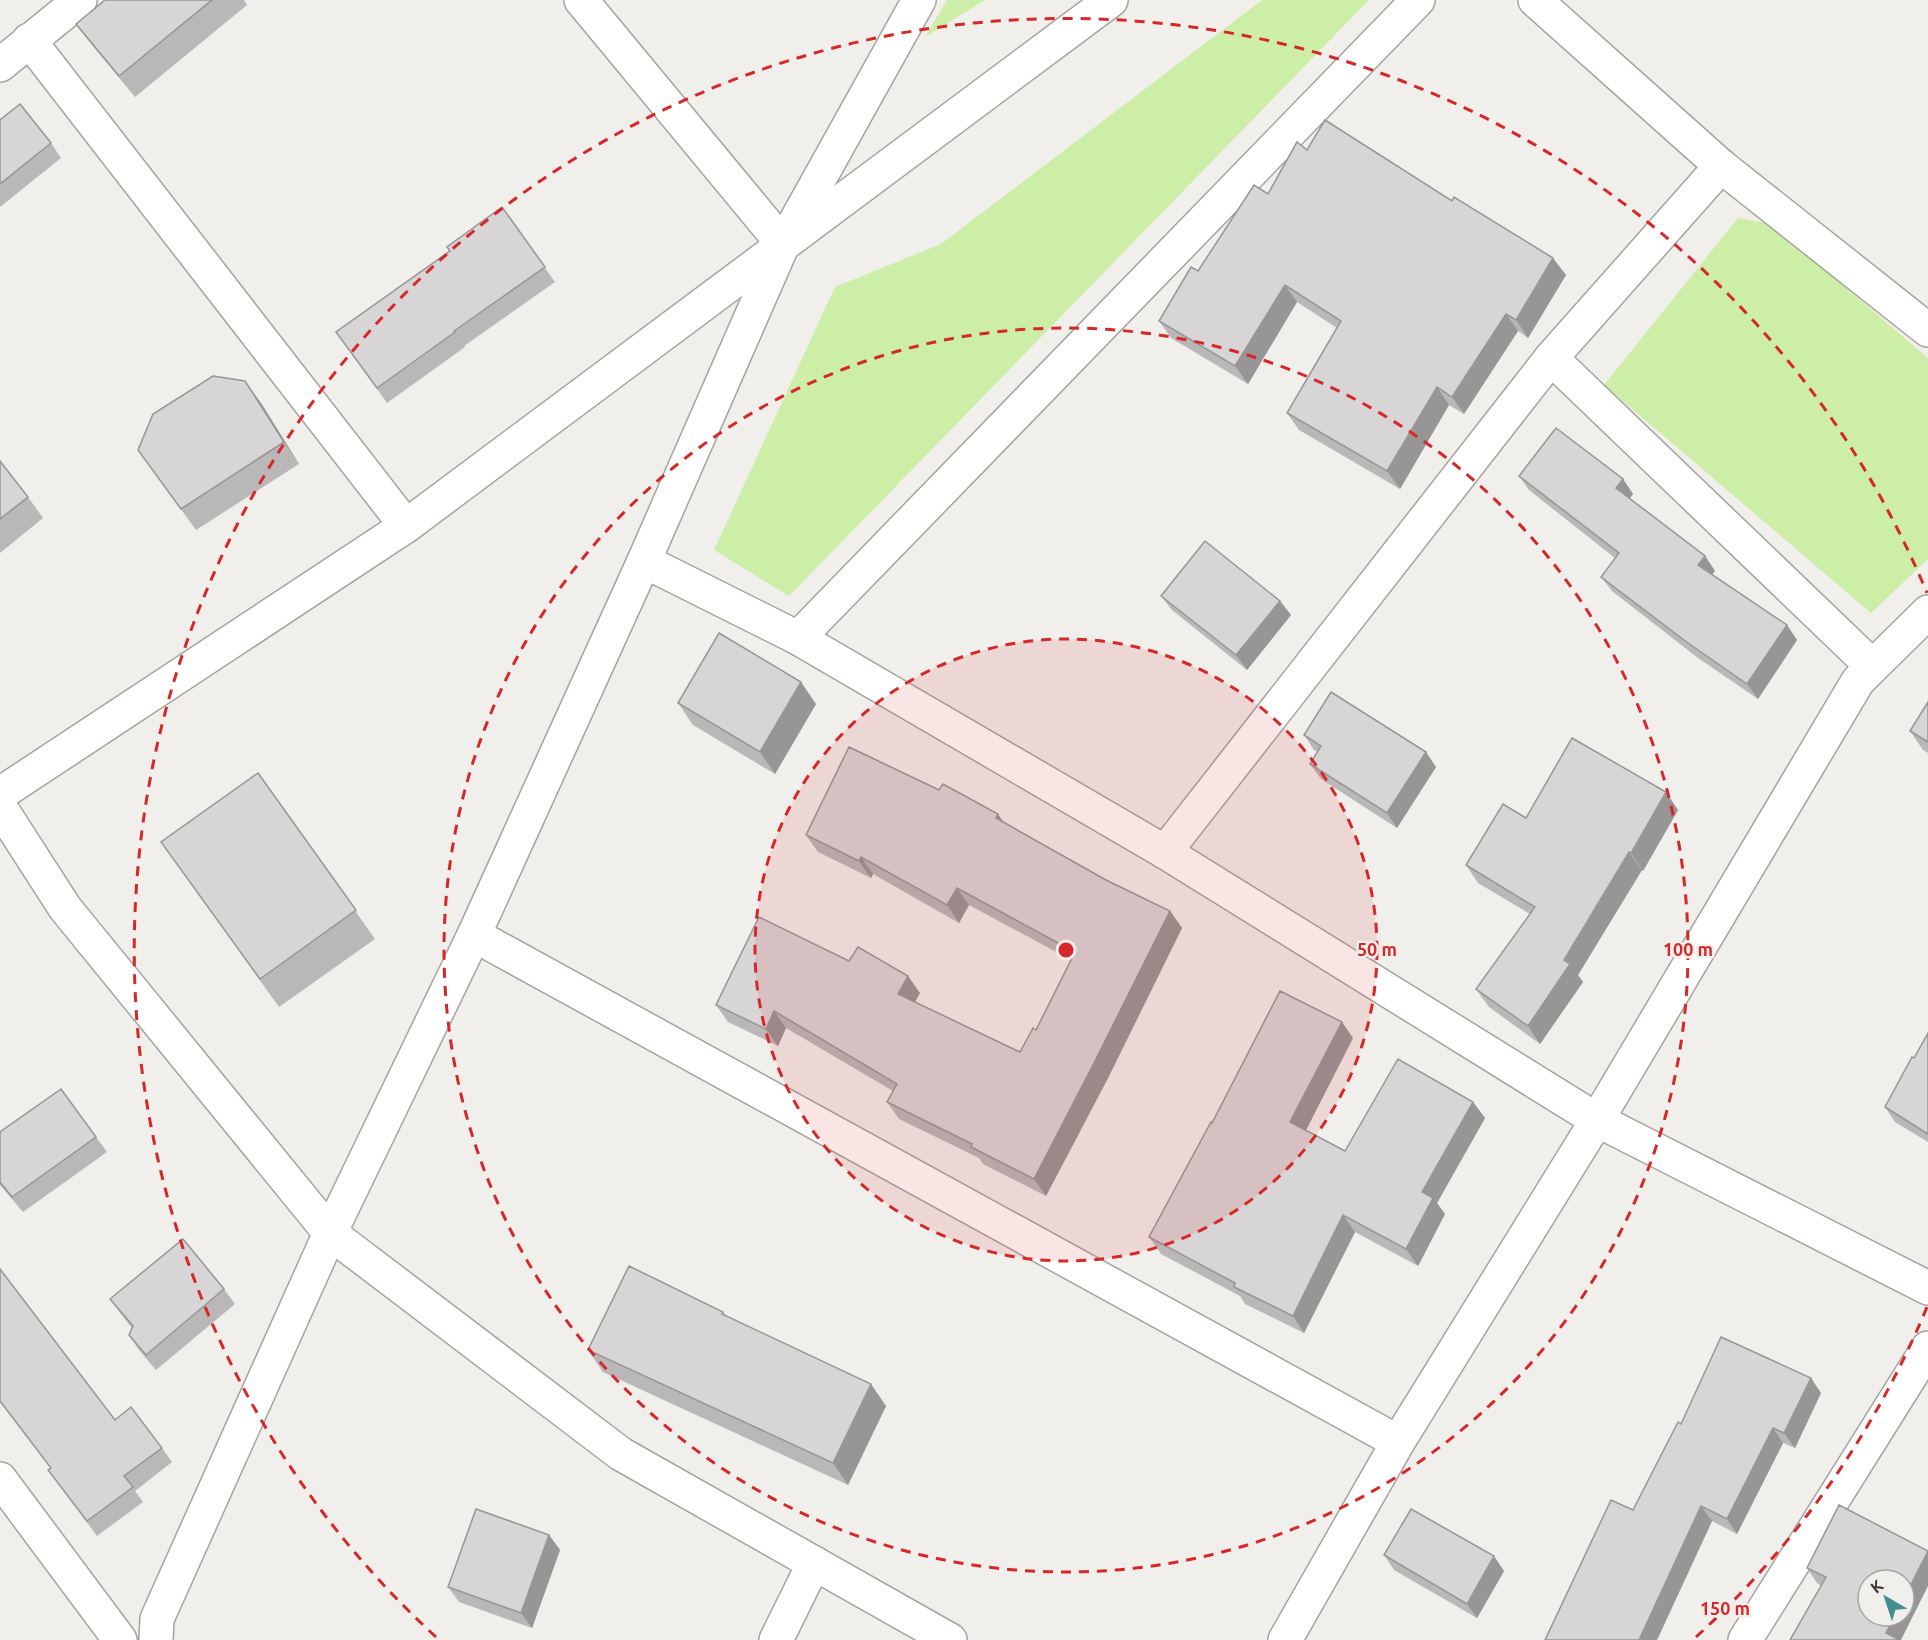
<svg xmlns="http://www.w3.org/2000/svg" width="1928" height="1640" font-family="Ubuntu,sans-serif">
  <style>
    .green { fill: #cceea6 }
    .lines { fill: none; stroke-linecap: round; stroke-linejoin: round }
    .street-casing { stroke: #a5a3a0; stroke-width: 36 }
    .secondary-casing { stroke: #a5a3a0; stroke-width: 36 }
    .street { stroke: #fff; stroke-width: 33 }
    .secondary { stroke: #fff; stroke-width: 33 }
    .wall { fill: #bab7b9 }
    .shaded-wall { fill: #979596 }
    .building { fill: #d8d5d7; stroke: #979596; stroke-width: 1.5 }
    .ring { fill: none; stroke: #d62828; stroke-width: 3; stroke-dasharray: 10 8 }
    .centre { fill: #d62828; stroke: #f1efec; stroke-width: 3 }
    .ring-label { font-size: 18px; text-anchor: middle; font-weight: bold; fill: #d62828; stroke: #f1efec; stroke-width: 5; stroke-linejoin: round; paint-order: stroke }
  </style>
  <rect width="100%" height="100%" fill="#f1efec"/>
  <g class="green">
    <path d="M 947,0 L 985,0 L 925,37 Z"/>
    <path d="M 1262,0 L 1369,0 L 789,596 L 714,550 L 835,287 L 941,244 Z"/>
    <path d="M 1738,218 L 1771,224 L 1928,358 L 1928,559 L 1871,613 L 1604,385 Z"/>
  </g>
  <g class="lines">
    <g class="street-casing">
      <g id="street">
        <path d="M 581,0 L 783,244"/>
        <path d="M 1535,0 L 1721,166 L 1928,330"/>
        <path d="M 29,40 L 406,526"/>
        <path d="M 0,65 L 80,0"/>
        <path d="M 1551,358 L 1872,666"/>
        <path d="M 644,561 L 798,638 L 1165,852 L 1597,1120 L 1928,1288"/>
        <path d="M 798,638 L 1418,0"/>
        <path d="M 0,807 L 65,908 L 330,1233 L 621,1454 L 950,1640"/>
        <path d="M 1165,852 L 1551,358 L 1721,166"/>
        <path d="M 474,935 L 1398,1442"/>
        <path d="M 0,1479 L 120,1640"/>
        <path d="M 776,1640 L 814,1563"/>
        <path d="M 1285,1640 L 1398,1442 L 1597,1120 L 1858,681 L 1928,612"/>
        <path d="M 1745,1640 L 1928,1348"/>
      </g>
    </g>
    <g class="secondary-casing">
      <g id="secondary">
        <path d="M 0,794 L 406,526 L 1111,0"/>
        <path d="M 156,1640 L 157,1619 L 330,1233 L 474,935 L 644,561 L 783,244 L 919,0"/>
      </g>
    </g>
    <use href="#street" class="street"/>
    <use href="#secondary" class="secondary"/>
  </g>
  <g class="wall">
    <path d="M 105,0 L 244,0 L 247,5 L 135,97 L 92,45 L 76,24 Z"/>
    <path d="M 0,120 L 51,143 L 61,158 L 0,207 Z"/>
    <path d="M 1307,150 L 1566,275 L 1528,338 L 1518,331 L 1464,414 L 1449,405 L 1400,489 L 1299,430 L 1287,413 L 1337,328 L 1297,302 L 1248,384 L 1171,338 L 1159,321 L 1198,271 Z"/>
    <path d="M 502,207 L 555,282 L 464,346 L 465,347 L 387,403 L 336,332 L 450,251 Z"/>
    <path d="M 245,381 L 261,403 L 299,464 L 196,530 L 138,450 Z"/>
    <path d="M 0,461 L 28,497 L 43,518 L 0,553 Z"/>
    <path d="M 1519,476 L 1623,479 L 1633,494 L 1629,499 L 1705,556 L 1715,571 L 1712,574 L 1787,625 L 1797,640 L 1758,699 L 1698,658 L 1612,591 L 1601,577 L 1615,558 L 1529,490 Z"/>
    <path d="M 1161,596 L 1280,601 L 1291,615 L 1247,670 L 1172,610 Z"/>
    <path d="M 1928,702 L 1928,753 L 1923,750 L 1910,731 Z"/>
    <path d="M 678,703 L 816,704 L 775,774 L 693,725 Z"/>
    <path d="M 1304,735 L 1436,767 L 1397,828 L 1321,779 L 1310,764 L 1318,752 L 1314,750 Z"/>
    <path d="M 258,773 L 375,939 L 279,1007 L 181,870 Z"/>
    <path d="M 1678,810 L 1643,871 L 1642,870 L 1578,975 L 1583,982 L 1540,1044 L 1489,1007 L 1476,989 L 1530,914 L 1478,883 L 1466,865 L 1526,818 Z"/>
    <path d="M 1004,823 L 1106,880 L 1170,911 L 1182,928 L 1108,1078 L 1046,1196 L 983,1164 L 979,1158 L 899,1119 L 887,1102 L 893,1091 L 786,1028 L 778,1046 L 728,1022 L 716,1005 L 849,961 L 920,993 L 915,1002 L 1020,1052 L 1036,1030 L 1071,960 L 969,905 L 959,923 L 873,874 L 871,878 L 818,852 L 806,835 Z"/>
    <path d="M 1928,1033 L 1928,1142 L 1895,1122 L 1885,1107 Z"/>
    <path d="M 1353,1038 L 1306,1130 L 1345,1151 L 1473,1102 L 1485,1118 L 1437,1203 L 1445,1214 L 1418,1266 L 1355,1232 L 1304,1333 L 1245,1304 L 1240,1296 L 1161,1254 L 1149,1237 L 1212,1123 Z"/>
    <path d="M 61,1089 L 107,1152 L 23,1212 L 0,1185 L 0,1132 Z"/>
    <path d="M 0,1269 L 115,1420 L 162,1448 L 172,1462 L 135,1491 L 143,1502 L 97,1536 L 48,1470 L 51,1468 L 0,1402 Z"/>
    <path d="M 224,1289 L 235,1304 L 156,1370 L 139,1350 L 129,1335 L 132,1328 L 121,1314 L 110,1299 Z"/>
    <path d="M 723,1312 L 726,1316 L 886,1406 L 848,1485 L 603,1372 L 588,1350 Z"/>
    <path d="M 1821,1393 L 1795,1448 L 1783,1443 L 1737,1534 L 1712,1521 L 1657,1640 L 1545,1640 L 1633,1510 L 1681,1424 Z"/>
    <path d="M 1839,1505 L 1901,1640 L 1817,1583 L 1807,1568 Z"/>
    <path d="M 549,1535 L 560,1550 L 532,1628 L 459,1602 L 448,1587 Z"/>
    <path d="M 1384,1555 L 1504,1571 L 1477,1618 L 1394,1570 Z"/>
  </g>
  <g class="shaded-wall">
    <path d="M 1553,258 L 1566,275 L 1528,338 L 1516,320 Z"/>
    <path d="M 1285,285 L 1297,302 L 1248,384 L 1235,366 Z"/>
    <path d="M 1506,314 L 1518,331 L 1464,414 L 1452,397 Z"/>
    <path d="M 245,381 L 261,403 L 299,464 L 284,442 Z"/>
    <path d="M 1437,387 L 1449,405 L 1400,489 L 1387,471 Z"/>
    <path d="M 1623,479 L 1633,494 L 1626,503 L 1616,488 Z"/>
    <path d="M 1705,556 L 1715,571 L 1708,579 L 1698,565 Z"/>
    <path d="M 1280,601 L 1291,615 L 1247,670 L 1236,655 Z"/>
    <path d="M 1787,625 L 1797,640 L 1758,699 L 1747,684 Z"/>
    <path d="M 801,682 L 816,704 L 775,774 L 760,752 Z"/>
    <path d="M 1426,752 L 1436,767 L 1397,828 L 1387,813 Z"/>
    <path d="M 1666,792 L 1678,810 L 1643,871 L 1631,853 Z"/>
    <path d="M 998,814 L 1010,832 L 996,818 Z"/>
    <path d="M 1629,852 L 1642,870 L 1578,975 L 1583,982 L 1540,1044 L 1528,1026 L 1564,960 Z"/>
    <path d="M 861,857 L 873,874 L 871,878 L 859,861 Z"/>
    <path d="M 957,888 L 969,905 L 959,923 L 947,905 Z"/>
    <path d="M 1170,911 L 1182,928 L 1108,1078 L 1046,1196 L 1034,1179 Z"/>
    <path d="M 908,976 L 920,993 L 910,1011 L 898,994 Z"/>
    <path d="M 774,1011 L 786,1028 L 778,1046 L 766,1029 Z"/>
    <path d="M 1342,1022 L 1353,1038 L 1302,1138 L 1290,1122 Z"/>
    <path d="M 1473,1102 L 1485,1118 L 1437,1203 L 1445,1214 L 1418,1266 L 1406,1249 L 1422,1192 Z"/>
    <path d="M 1343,1215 L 1355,1232 L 1304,1333 L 1293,1316 Z"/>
    <path d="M 1811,1378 L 1821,1393 L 1795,1448 L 1784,1433 Z"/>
    <path d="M 871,1384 L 886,1406 L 848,1485 L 833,1463 Z"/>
    <path d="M 1773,1428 L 1783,1443 L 1737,1534 L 1727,1519 Z"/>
    <path d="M 1701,1506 L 1712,1521 L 1657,1640 L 1639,1640 Z"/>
    <path d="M 549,1535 L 560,1550 L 532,1628 L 521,1613 Z"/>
    <path d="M 1928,1551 L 1928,1586 L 1901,1640 L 1892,1640 L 1886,1633 L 1895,1616 L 1904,1616 L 1904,1598 Z"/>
    <path d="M 1494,1556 L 1504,1571 L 1477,1618 L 1467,1604 Z"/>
  </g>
  <g class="building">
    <path d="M 105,0 L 212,0 L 119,76 L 76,24 Z"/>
    <path d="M 20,104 L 51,143 L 0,184 L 0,120 Z"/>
    <path d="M 1325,120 L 1452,201 L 1454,197 L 1553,258 L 1516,320 L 1506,314 L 1452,397 L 1437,387 L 1387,471 L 1287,413 L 1341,321 L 1285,285 L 1235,366 L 1159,321 L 1191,267 L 1198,271 L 1254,185 L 1268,194 L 1297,142 L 1307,150 Z"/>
    <path d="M 502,207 L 545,267 L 454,331 L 455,332 L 377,388 L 336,332 L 450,251 L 447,247 Z"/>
    <path d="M 213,376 L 245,381 L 284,442 L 181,509 L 138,450 L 153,414 Z"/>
    <path d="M 1556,428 L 1623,479 L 1616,488 L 1705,556 L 1698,565 L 1787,625 L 1747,684 L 1688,643 L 1601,577 L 1619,553 L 1519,476 Z"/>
    <path d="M 0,461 L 28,497 L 0,519 Z"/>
    <path d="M 1205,541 L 1280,601 L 1236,655 L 1161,596 Z"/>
    <path d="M 719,633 L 801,682 L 760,752 L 678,703 Z"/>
    <path d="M 1331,692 L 1426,752 L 1387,813 L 1310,764 L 1321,746 L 1304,735 Z"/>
    <path d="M 1928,702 L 1928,742 L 1910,731 Z"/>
    <path d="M 1572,738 L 1666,792 L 1631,853 L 1629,852 L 1564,960 L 1570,964 L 1528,1026 L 1476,989 L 1535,907 L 1466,865 L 1503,804 L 1526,818 Z"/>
    <path d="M 849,747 L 939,790 L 943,784 L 998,814 L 996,818 L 1106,880 L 1170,911 L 1095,1061 L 1034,1179 L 971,1147 L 972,1144 L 887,1102 L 897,1084 L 774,1011 L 766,1029 L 716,1005 L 759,917 L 849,961 L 858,947 L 908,976 L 898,994 L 1020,1052 L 1033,1028 L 1036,1030 L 1075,952 L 957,888 L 947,905 L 861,857 L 859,861 L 806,835 Z"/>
    <path d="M 258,773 L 356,910 L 260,979 L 161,842 Z"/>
    <path d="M 1280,991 L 1342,1022 L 1290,1122 L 1345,1151 L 1398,1059 L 1473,1102 L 1422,1192 L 1433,1198 L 1406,1249 L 1343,1215 L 1293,1316 L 1234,1287 L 1235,1283 L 1149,1237 L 1211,1122 L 1212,1123 Z"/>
    <path d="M 1928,1033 L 1928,1134 L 1885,1107 L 1912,1057 L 1914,1058 Z"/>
    <path d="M 61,1089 L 96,1137 L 12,1197 L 0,1182 L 0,1132 Z"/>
    <path d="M 183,1239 L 224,1289 L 146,1355 L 129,1335 L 133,1326 L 110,1299 Z"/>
    <path d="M 629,1266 L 723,1312 L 722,1314 L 871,1384 L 833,1463 L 588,1350 Z"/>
    <path d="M 0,1269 L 115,1420 L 131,1407 L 162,1448 L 124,1476 L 133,1487 L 87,1521 L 48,1470 L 51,1468 L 0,1401 Z"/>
    <path d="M 1721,1337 L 1811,1378 L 1784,1433 L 1773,1428 L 1727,1519 L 1701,1506 L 1639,1640 L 1545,1640 L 1611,1500 L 1633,1510 L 1678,1422 L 1681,1424 Z"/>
    <path d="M 1839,1505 L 1928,1551 L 1904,1598 L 1904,1580 L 1868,1580 L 1868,1616 L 1895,1616 L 1886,1633 L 1899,1640 L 1790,1640 L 1826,1577 L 1807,1568 Z"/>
    <path d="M 476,1509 L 549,1535 L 521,1613 L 448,1587 Z"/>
    <path d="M 1411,1509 L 1494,1556 L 1467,1604 L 1384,1555 Z"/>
  </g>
  <circle cx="1066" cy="950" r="311" fill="#d62828" fill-opacity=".12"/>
  <g class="ring">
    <circle cx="1066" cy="950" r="311"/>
    <circle cx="1066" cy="950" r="622"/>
    <path d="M1927 1307A932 932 0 0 1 1696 1637M436 1637A932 932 0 1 1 1927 593"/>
  </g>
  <circle cx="1066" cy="950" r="9" class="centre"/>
  <g class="ring-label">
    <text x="1377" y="956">50 m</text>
    <text x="1688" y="956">100 m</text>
    <text x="1725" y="1615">150 m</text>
  </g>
  <g transform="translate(1886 1598) rotate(321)"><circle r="28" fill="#f1efec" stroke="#a6a5a2" stroke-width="1.5"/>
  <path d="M0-4.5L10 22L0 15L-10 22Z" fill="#448c8f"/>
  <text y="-9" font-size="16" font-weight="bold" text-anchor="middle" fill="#363534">K</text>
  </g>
</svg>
